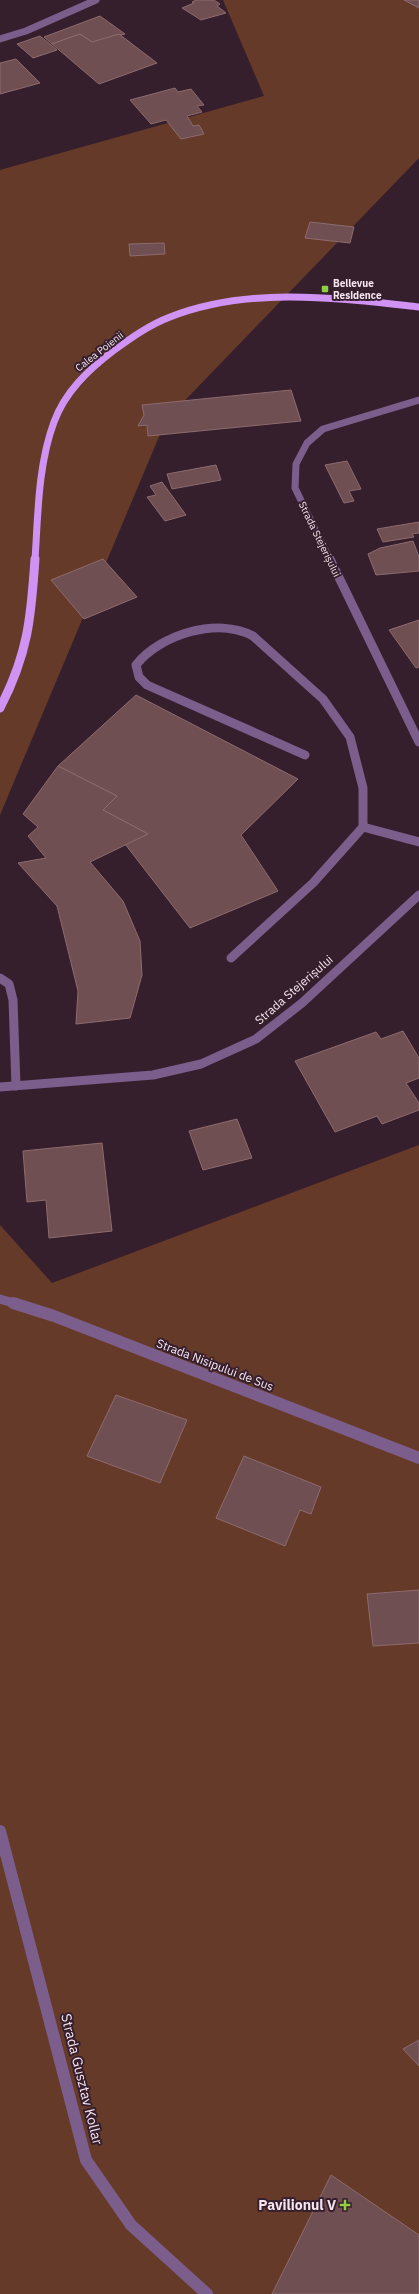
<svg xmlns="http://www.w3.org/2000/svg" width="419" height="2294" font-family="'IBM Plex Sans',sans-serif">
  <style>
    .green { fill: #663a29 }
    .building { fill: #6f4f52; stroke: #8d6b6e }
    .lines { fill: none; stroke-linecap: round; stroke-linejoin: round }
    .minor-far2 { stroke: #7c5e8c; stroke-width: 7 }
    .minor-far1 { stroke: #7c5e8c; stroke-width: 9 }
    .minor { stroke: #7c5e8c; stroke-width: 12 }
    .major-far1 { stroke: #d193f3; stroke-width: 7 }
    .major { stroke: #d193f3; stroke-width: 9 }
    .poi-dot { fill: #8fcd42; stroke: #361f2d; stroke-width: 1.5 }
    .labels { text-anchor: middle; stroke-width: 4; stroke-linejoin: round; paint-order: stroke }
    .far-poi-label { font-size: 10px; font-weight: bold; fill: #f6e5ef; stroke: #361f2d; text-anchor: start }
    .far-street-label { font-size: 10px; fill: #f6e5ef; stroke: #361f2d }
    .street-label { font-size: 12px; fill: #f6e5ef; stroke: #361f2d }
    .near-street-label { font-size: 14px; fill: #f6e5ef; stroke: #361f2d }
    .near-poi-label { font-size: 14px; font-weight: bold; fill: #f6e5ef; stroke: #361f2d; text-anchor: end }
  </style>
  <rect width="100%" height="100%" fill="#361f2d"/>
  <g class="green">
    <path d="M 223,0 L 419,0 L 419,158 L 166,420 L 0,815 L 0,170 L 264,96 Z"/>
    <path d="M 419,1145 L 419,2294 L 0,2294 L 0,1225 L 52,1283 Z"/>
  </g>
  <g class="building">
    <path d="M 196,0 L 214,0 L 220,4 L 217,6 L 226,13 L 201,20 L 182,8 L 194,3 L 192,2 Z"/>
    <path d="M 404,0 L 419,0 L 419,8 Z"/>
    <path d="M 100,16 L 125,34 L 92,42 L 80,34 L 52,44 L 44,37 Z"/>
    <path d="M 80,34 L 92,42 L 119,34 L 157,63 L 99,84 L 52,44 Z"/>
    <path d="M 40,36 L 57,50 L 33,58 L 17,44 Z"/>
    <path d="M 16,59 L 40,83 L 0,94 L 0,63 Z"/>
    <path d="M 175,88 L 178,92 L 191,89 L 204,105 L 197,106 L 202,112 L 187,116 L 193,126 L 199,125 L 204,134 L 181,139 L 166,120 L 151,124 L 130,100 Z"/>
    <path d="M 310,222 L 354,227 L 350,243 L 305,238 Z"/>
    <path d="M 164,243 L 165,254 L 130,256 L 129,244 Z"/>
    <path d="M 291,390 L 301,421 L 148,436 L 147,425 L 138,426 L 144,415 L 142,405 Z"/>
    <path d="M 347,461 L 361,489 L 349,491 L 354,501 L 344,503 L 325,465 Z"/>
    <path d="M 216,465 L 221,480 L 172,489 L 167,474 Z"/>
    <path d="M 162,482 L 186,515 L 165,521 L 147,497 L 156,495 L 150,486 Z"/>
    <path d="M 419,522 L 419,533 L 412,534 L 414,537 L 383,542 L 377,529 Z"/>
    <path d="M 413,541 L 419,557 L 419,571 L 376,575 L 368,554 L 380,548 Z"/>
    <path d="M 103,559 L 137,597 L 84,619 L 51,580 Z"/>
    <path d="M 419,620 L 419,667 L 416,668 L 389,630 Z"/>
    <path d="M 136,695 L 298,779 L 241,835 L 278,891 L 190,928 L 125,844 L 148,834 L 103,810 L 117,796 L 58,766 Z"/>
    <path d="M 58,766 L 117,796 L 103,810 L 148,834 L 90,862 L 123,901 L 140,941 L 142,975 L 130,1018 L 76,1024 L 78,991 L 57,906 L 18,863 L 46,858 L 28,836 L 38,827 L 23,814 Z"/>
    <path d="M 403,1031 L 419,1058 L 419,1078 L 406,1083 L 419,1103 L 419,1110 L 382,1124 L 377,1116 L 335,1132 L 295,1061 L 376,1032 L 381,1039 Z"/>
    <path d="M 237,1119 L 252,1158 L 203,1170 L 189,1131 Z"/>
    <path d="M 102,1143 L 112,1231 L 49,1238 L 46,1200 L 27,1202 L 23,1151 Z"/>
    <path d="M 116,1395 L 187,1420 L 160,1483 L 87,1456 Z"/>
    <path d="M 244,1456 L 321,1487 L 311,1514 L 300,1510 L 285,1546 L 216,1518 Z"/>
    <path d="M 419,1590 L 419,1643 L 373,1646 L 367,1594 Z"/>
    <path d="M 419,2040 L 419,2066 L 403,2049 Z"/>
    <path d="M 331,2175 L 419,2235 L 419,2294 L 272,2294 Z"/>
  </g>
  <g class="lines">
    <g class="minor-far2">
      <path d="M 0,39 L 26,31 L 96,0"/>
      <path d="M 330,560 L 295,488 L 296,464 L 307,443 L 323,429 L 419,400"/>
    </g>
    <g class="minor-far1">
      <path d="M 330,559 L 419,742"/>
      <path d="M 363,827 L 419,842"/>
      <path d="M 231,958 L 313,883 L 363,827 L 363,788 L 350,737 L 323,699 L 253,636 C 217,617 161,634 136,665 L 139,677 L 147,685 L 305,755"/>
      <path d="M 0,978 L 9,984 L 13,1000 L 16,1086"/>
      <path d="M 0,1087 L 153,1075 L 201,1064 L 256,1039 L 302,1003 L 419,895"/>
      <path d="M 0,1299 L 17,1304"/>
    </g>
    <g class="minor">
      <path d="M 13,1303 L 54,1316 L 419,1458"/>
      <path d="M 0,1831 L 86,2160 L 131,2225 L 207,2294"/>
    </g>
    <path class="major-far1" d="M 35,560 C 38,514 38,465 54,422 C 65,392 88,370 113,351 C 131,338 149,325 170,317 C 249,286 337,298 419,307"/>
    <path class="major" d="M 0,708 C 28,654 31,618 35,559"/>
  </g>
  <g class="poi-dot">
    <rect x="321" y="285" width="8" height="8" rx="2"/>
    <path d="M343 2199h4v4h4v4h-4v4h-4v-4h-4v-4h4z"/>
  </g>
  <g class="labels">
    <g class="far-poi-label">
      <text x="333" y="287">Bellevue<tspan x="333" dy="12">Residence</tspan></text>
    </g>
    <g class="far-street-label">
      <text transform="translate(99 351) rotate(-38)" y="4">Calea Poienii</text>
      <text transform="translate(320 539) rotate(64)" y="4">Strada Stejerișului</text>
    </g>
    <g class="street-label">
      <text transform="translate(294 990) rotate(-41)" y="4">Strada Stejerișului</text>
      <text transform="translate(215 1365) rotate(21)" y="4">Strada Nisipului de Sus</text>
    </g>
    <g class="near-street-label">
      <text transform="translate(82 2079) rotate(76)" y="5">Strada Gusztav Kollar</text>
    </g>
    <g class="near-poi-label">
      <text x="336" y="2210">Pavilionul V</text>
    </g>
  </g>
</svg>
